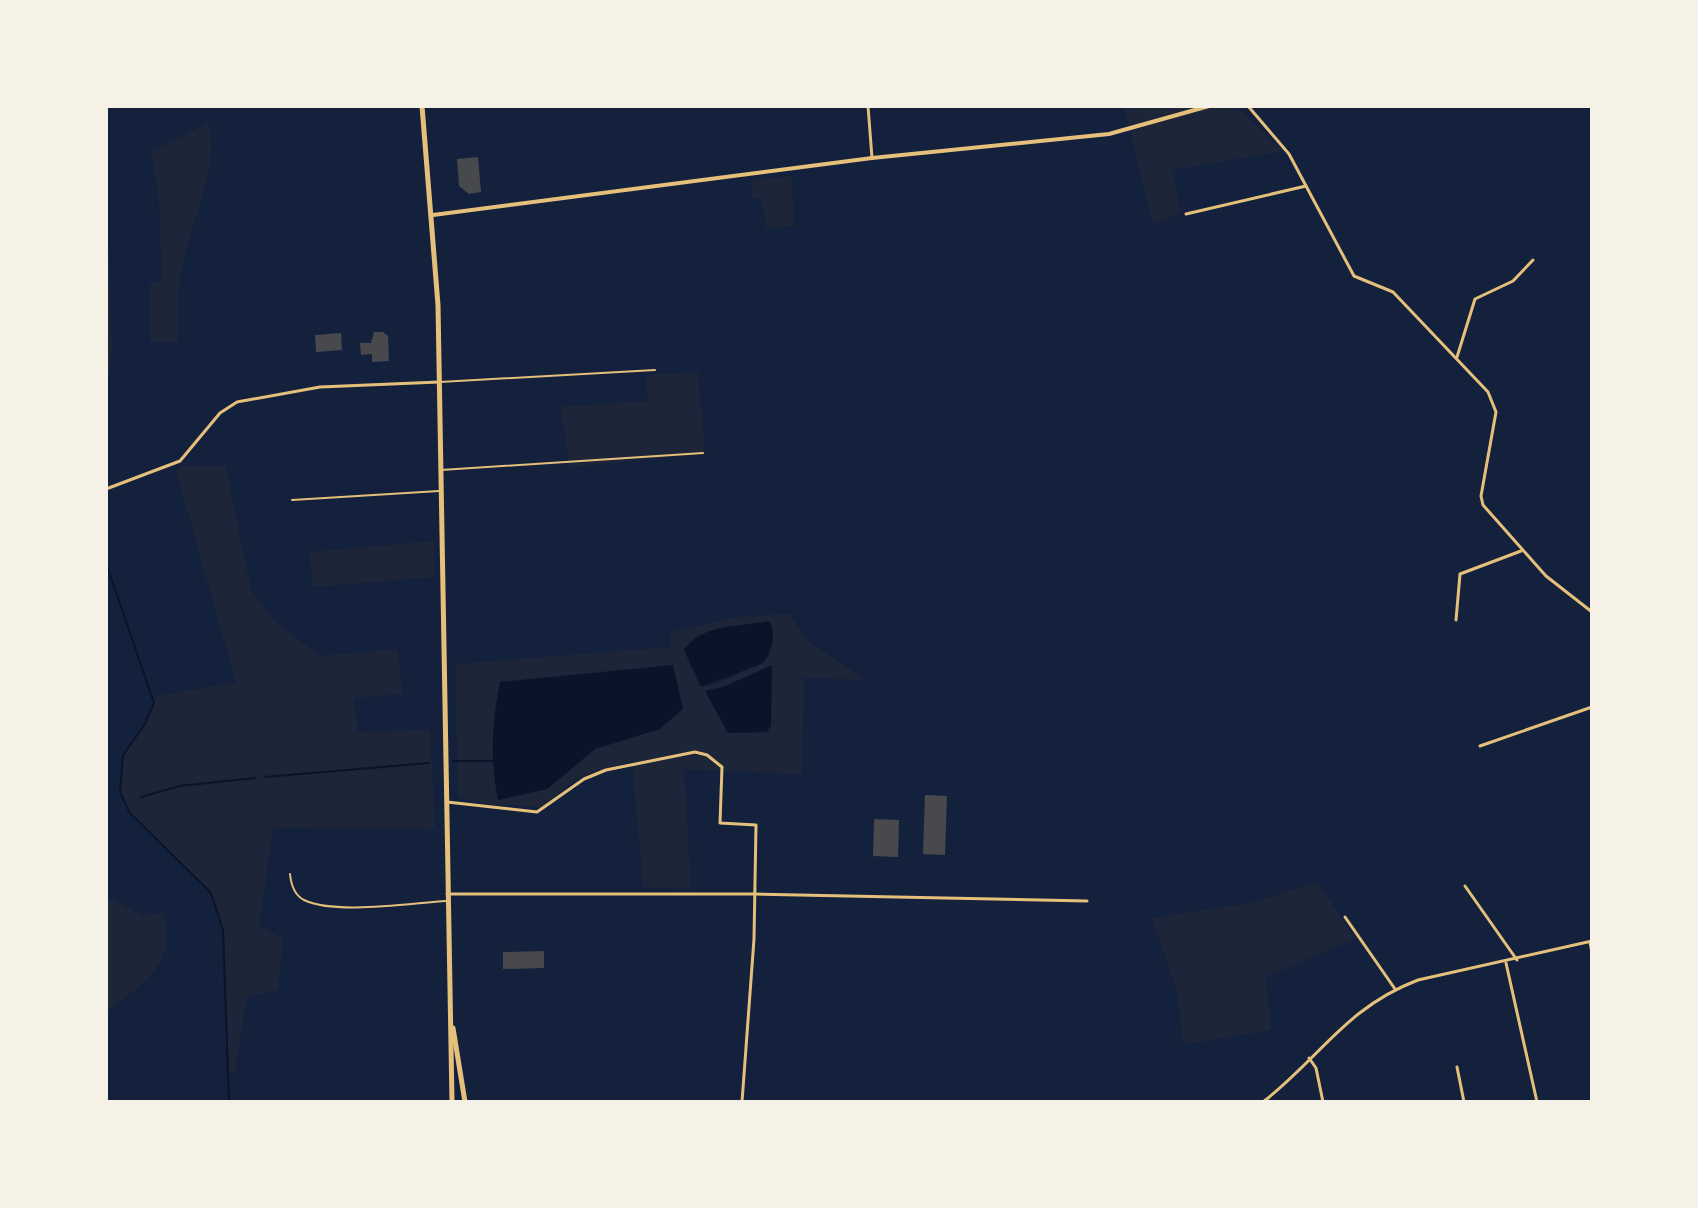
<svg xmlns="http://www.w3.org/2000/svg" width="1698" height="1208" font-family="'Noto Serif',serif">
  <style>
    .green { fill: #1d2539; fill-rule: evenodd }
    .water { fill: #0b132b }
    .lines { fill: none; stroke-linecap: round; stroke-linejoin: round }
    .stream { stroke: #0b132b; stroke-width: 2 }
    .building { fill: #48494c }
    .service { stroke: #e5c07b; stroke-width: 2 }
    .minor { stroke: #e5c07b; stroke-width: 3 }
    .tertiary { stroke: #e5c07b; stroke-width: 4 }
    .trunk { stroke: #e5c07b; stroke-width: 5 }
  </style>
  <rect width="100%" height="100%" fill="#14213d"/>
  <g class="green">
    <path d="M 1124,106 L 1222,109 L 1236,106 L 1283,151 L 1172,170 L 1181,213 L 1153,224 Z"/>
    <path d="M 209,123 C 219,173 193,214 183,262 C 177,290 178,316 178,343 L 150,341 L 150,284 L 162,281 L 159,202 L 151,151 Z"/>
    <path d="M 106,175 L 112,351 L 106,394 Z"/>
    <path d="M 792,176 L 794,226 L 767,229 L 761,198 L 753,198 L 751,180 Z"/>
    <path d="M 698,372 L 705,454 L 570,467 L 560,407 L 648,401 L 646,375 Z"/>
    <path d="M 184,465 L 226,466 L 251,590 L 275,621 L 320,656 L 397,649 L 403,694 L 354,698 L 358,732 L 430,730 L 435,829 L 273,828 L 259,926 L 283,938 L 278,990 L 247,997 L 235,1072 L 229,1072 L 223,930 L 210,893 L 130,813 L 120,792 L 123,755 L 145,724 L 157,696 L 236,682 L 176,471 Z"/>
    <path d="M 434,541 L 434,577 L 313,587 L 309,552 Z"/>
    <path d="M 790,614 L 805,639 L 865,680 L 804,678 L 802,774 L 684,769 L 691,889 L 643,887 L 632,761 L 577,778 L 542,807 L 493,805 L 458,797 L 455,664 L 671,647 L 670,632 L 737,617 ZM 729,626 L 740,627 L 772,644 L 763,663 L 719,683 L 701,687 ZM 673,666 L 660,729 L 595,749 L 547,789 L 499,800 L 500,682 ZM 771,666 L 771,725 L 767,732 L 728,733 L 705,691 L 723,687 Z"/>
    <path d="M 1318,882 L 1355,939 L 1266,977 L 1271,1030 L 1183,1045 L 1177,992 L 1152,918 L 1251,903 Z"/>
    <path d="M 113,900 L 143,916 L 162,912 C 180,964 141,984 106,1013 L 106,901 Z"/>
  </g>
  <g class="water">
    <path d="M 769,621 C 777,632 772,654 763,663 L 701,687 L 684,650 C 702,623 741,627 769,621 Z"/>
    <path d="M 673,665 L 683,709 L 660,729 L 595,749 L 547,789 L 498,800 C 490,759 492,723 500,682 Z"/>
    <path d="M 772,665 L 771,725 L 767,732 L 728,733 L 705,691 L 723,687 Z"/>
  </g>
  <g class="lines">
    <g class="stream">
      <path d="M 106,563 L 154,703 L 145,724 L 123,755 L 120,792 L 130,813 L 211,893 L 223,930 L 229,1102"/>
      <path d="M 453,761 L 492,761"/>
      <path d="M 265,777 L 429,763"/>
      <path d="M 141,797 L 180,786 L 255,778"/>
    </g>
  </g>
  <g class="building">
    <path d="M 478,157 L 481,192 L 469,194 L 459,186 L 457,159 Z"/>
    <path d="M 374,332 L 383,332 L 388,336 L 389,361 L 372,362 L 372,354 L 361,355 L 360,343 L 371,343 Z"/>
    <path d="M 341,333 L 342,350 L 316,352 L 315,335 Z"/>
    <path d="M 925,795 L 947,796 L 945,855 L 923,854 Z"/>
    <path d="M 874,819 L 899,820 L 898,857 L 873,856 Z"/>
    <path d="M 544,951 L 544,968 L 503,969 L 503,952 Z"/>
  </g>
  <g class="lines">
    <g class="service">
      <path d="M 440,382 L 655,370"/>
      <path d="M 441,470 L 703,453"/>
      <path d="M 292,500 L 439,491"/>
      <path d="M 290,874 C 291,884 294,895 304,900 C 335,915 411,903 446,901"/>
    </g>
    <g class="minor">
      <path d="M 868,106 L 872,158"/>
      <path d="M 1248,106 L 1289,154 L 1354,276 L 1393,292 L 1488,392 L 1496,412 L 1481,496 L 1483,505 L 1546,576 L 1592,612"/>
      <path d="M 1186,214 L 1306,186"/>
      <path d="M 1457,357 L 1475,299 L 1513,281 L 1533,260"/>
      <path d="M 106,489 L 180,461 L 220,413 L 237,402 L 320,387 L 439,382"/>
      <path d="M 1456,620 L 1460,574 L 1521,551"/>
      <path d="M 1480,746 L 1592,707"/>
      <path d="M 447,802 L 537,812 L 584,779 L 606,770 L 695,752 L 707,755 L 722,767 L 720,823 L 756,825 L 754,939 L 742,1102"/>
      <path d="M 1465,886 L 1517,960"/>
      <path d="M 447,894 L 755,894 L 1087,901"/>
      <path d="M 1345,917 L 1395,989"/>
      <path d="M 1590,942 L 1592,953"/>
      <path d="M 1506,963 L 1537,1102"/>
      <path d="M 1309,1058 L 1316,1068 L 1323,1102"/>
      <path d="M 1457,1067 L 1464,1102"/>
      <path d="M 1263,1102 C 1321,1057 1345,1008 1418,980 L 1592,941"/>
    </g>
    <path class="tertiary" d="M 433,215 L 872,158 L 1109,134 L 1209,106"/>
    <g class="trunk">
      <path d="M 422,106 L 438,305 L 452,1102"/>
      <path d="M 453,1028 L 465,1102"/>
    </g>
  </g>
  <rect width="1698" height="1208" fill="none" stroke="#f6f1e7" stroke-width="216"/>
</svg>
